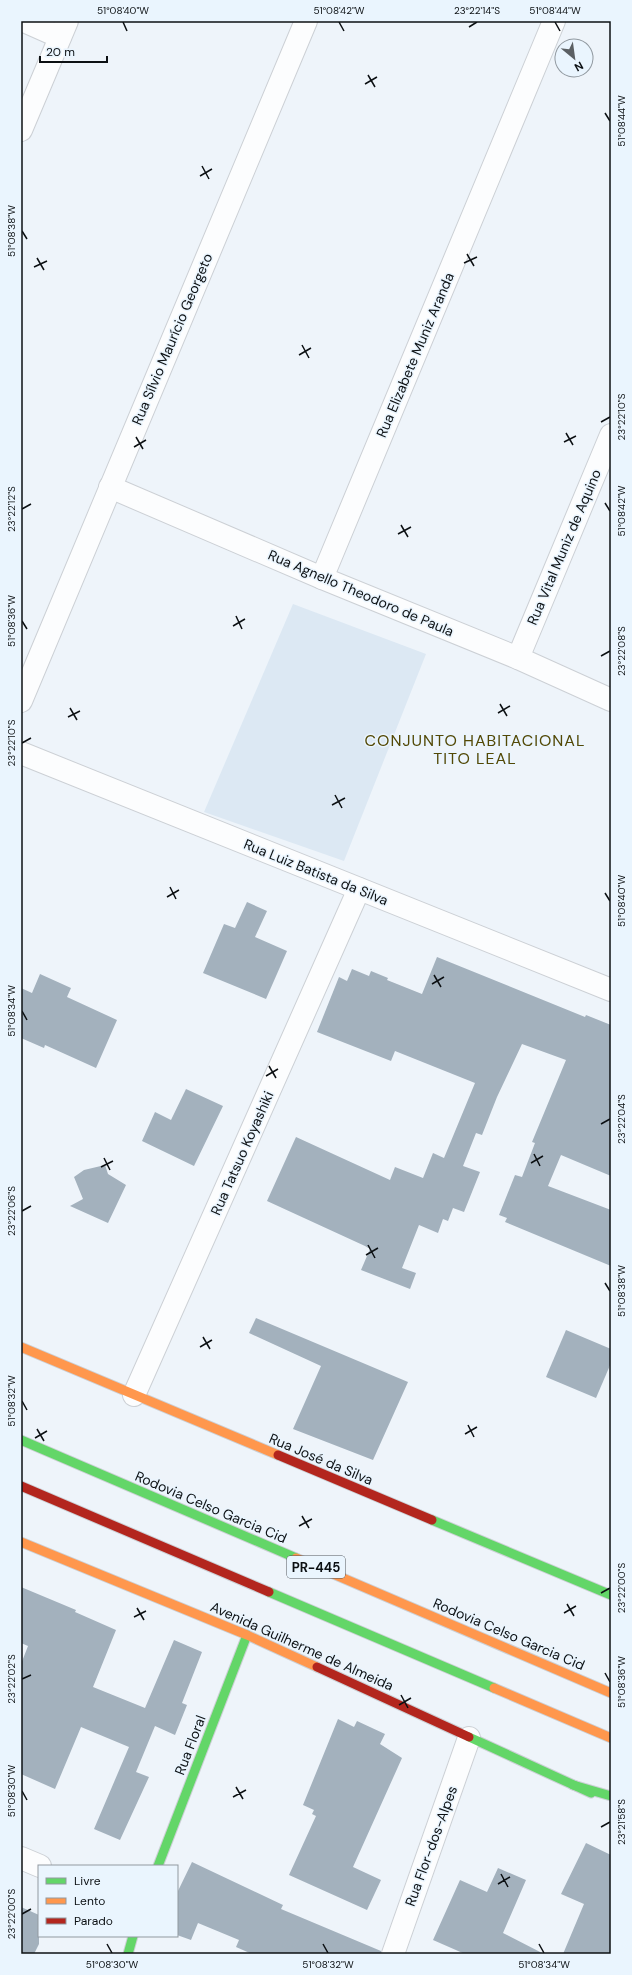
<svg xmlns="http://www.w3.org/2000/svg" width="632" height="1975" font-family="'DM Sans',sans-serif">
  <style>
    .built { fill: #dce8f3 }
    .building { fill: #a3b1bd }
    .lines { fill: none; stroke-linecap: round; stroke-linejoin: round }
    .street-casing { stroke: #ccd0d5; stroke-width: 24 }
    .fast-casing { stroke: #ccd0d5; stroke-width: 11 }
    .slow-casing { stroke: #ccd0d5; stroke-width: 11 }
    .jam-casing { stroke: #ccd0d5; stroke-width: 11 }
    .street { stroke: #fcfdfe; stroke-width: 22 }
    .fast { stroke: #63d668; stroke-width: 9 }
    .slow { stroke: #ff974d; stroke-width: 9 }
    .jam { stroke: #b3261e; stroke-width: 9 }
    .ticks { fill: none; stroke: #0c1013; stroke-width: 1.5 }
    .labels { text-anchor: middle; stroke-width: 3; stroke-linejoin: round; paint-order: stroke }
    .shield { fill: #eaf5fe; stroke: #4f555a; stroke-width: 1 }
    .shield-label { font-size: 13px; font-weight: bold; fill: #0c1013 }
    .street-label { font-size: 14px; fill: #0c1013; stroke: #eaf5fe }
    .quarter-label { font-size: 16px; letter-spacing: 1px; fill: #534805; stroke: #eaf5fe }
    .neatline { fill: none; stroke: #0c1013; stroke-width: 1.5 }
    .ticks-label { font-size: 10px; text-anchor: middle; fill: #0c1013 }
  </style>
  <rect width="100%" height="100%" fill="#eef4fa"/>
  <path class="built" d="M 293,604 L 426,654 L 344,861 L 204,812 Z"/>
  <g class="building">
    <path d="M 247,902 L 267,911 L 255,937 L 287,951 L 266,999 L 203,973 L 224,924 L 235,928 Z"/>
    <path d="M 437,957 L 585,1017 L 586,1015 L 611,1025 L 611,1176 L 561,1155 L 548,1186 L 611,1210 L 611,1266 L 505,1222 L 507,1218 L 499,1215 L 515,1175 L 522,1177 L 535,1143 L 532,1142 L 566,1060 L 522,1044 L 497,1097 L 482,1135 L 476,1133 L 463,1166 L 480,1172 L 464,1212 L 453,1208 L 448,1221 L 443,1219 L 438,1233 L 419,1225 L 402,1268 L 416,1273 L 410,1289 L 361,1270 L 370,1249 L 365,1246 L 267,1201 L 296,1137 L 390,1180 L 395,1167 L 423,1178 L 433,1153 L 444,1158 L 475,1083 L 395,1051 L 391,1061 L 317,1032 L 339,977 L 347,981 L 352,969 L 369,976 L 371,971 L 388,978 L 387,980 L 422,994 Z"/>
    <path d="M 40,974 L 71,988 L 67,997 L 117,1020 L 96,1068 L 45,1045 L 44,1048 L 21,1038 L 21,988 L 32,993 Z"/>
    <path d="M 186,1089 L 223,1106 L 194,1166 L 142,1141 L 155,1112 L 171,1120 Z"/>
    <path d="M 105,1165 L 108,1174 L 126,1185 L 108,1223 L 70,1206 L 83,1199 L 74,1177 L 84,1170 Z"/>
    <path d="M 256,1318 L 408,1382 L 373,1460 L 293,1429 L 321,1366 L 249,1333 Z"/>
    <path d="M 566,1330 L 611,1349 L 611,1363 L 596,1398 L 546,1377 Z"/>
    <path d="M 21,1587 L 76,1610 L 75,1612 L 116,1630 L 93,1687 L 145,1708 L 174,1640 L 202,1652 L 182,1703 L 187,1705 L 175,1735 L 155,1726 L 136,1772 L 149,1777 L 120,1840 L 94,1829 L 129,1747 L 81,1727 L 55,1789 L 21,1774 L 21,1664 L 28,1646 L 21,1643 Z"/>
    <path d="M 338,1719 L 354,1727 L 357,1721 L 385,1734 L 380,1744 L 402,1758 L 353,1867 L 381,1880 L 367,1910 L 289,1875 L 316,1816 L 312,1814 L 314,1810 L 303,1805 Z"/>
    <path d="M 586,1843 L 611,1855 L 611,1954 L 563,1954 L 584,1904 L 561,1894 Z"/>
    <path d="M 192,1862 L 283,1905 L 281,1909 L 381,1951 L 381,1954 L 252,1954 L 236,1947 L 239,1940 L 198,1923 L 191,1940 L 177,1935 L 177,1893 Z"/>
    <path d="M 498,1868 L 526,1880 L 503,1933 L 544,1954 L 465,1954 L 433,1940 L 460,1880 L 487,1892 Z"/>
    <path d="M 21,1907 L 39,1915 L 39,1944 L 34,1954 L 21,1954 Z"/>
  </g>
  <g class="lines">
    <g class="street-casing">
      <g id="street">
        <path d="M 24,21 L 60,37"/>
        <path d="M 21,130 L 67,21"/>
        <path d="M 110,487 L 322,578 L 518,658 L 611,700"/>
        <path d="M 322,578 L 554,21"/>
        <path d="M 518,658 L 611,435"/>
        <path d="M 21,701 L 306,21"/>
        <path d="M 21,753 L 611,990"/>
        <path d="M 134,1395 L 359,889"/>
        <path d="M 21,1858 L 40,1866"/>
        <path d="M 393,1954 L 469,1738"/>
      </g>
    </g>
    <g class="fast-casing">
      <g id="fast">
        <path d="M 21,1440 L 296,1558"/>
        <path d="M 432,1520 L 611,1595"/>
        <path d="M 269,1592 L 494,1688"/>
        <path d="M 469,1737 L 591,1793"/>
        <path d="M 573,1785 L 611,1796"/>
        <path d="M 158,1866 L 247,1635"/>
        <path d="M 128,1954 L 133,1936"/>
      </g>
    </g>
    <g class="slow-casing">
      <g id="slow">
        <path d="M 21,1347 L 278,1455"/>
        <path d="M 21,1542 L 247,1635 L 317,1667"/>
        <path d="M 296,1558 L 611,1693"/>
        <path d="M 494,1688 L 611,1738"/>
      </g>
    </g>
    <g class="jam-casing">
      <g id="jam">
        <path d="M 278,1455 L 432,1520"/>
        <path d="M 21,1486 L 269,1592"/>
        <path d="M 317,1667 L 469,1737"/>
      </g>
    </g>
    <use href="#street" class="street"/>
    <use href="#fast" class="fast"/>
    <use href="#slow" class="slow"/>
    <use href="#jam" class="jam"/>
  </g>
  <path class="ticks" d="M 123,22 L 127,31M 339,22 L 344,31M 555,22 L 560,31M 469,27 L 477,22M 368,75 L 375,87M 365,84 L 377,77M 605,113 L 610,121M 202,166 L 209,179M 200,176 L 212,169M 22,231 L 27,239M 467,254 L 474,266M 37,258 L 44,270M 464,263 L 477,257M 34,267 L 47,261M 302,345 L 309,358M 299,355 L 311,348M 601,422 L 610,417M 566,433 L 573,445M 136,437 L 143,449M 564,442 L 576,436M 134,447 L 146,440M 605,503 L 610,511M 22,509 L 31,504M 401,525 L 408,537M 398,534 L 411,527M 236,616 L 242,629M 22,621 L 27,629M 233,626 L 245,619M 601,656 L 610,651M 500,704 L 507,716M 70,708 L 77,720M 498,713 L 510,706M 68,717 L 80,711M 22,743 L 31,738M 335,795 L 342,808M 332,805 L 345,798M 170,887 L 176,899M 605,893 L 610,901M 167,897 L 179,890M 434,975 L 441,987M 432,984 L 444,977M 22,1011 L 27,1020M 269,1066 L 276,1078M 266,1076 L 278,1069M 601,1124 L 610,1119M 534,1154 L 540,1166M 104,1158 L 110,1170M 531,1163 L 543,1156M 101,1167 L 113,1161M 22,1211 L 31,1206M 368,1245 L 375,1258M 366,1255 L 378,1248M 605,1283 L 610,1291M 203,1337 L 210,1349M 200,1347 L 212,1340M 22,1401 L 27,1410M 468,1425 L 474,1437M 37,1429 L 44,1441M 465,1434 L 477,1427M 35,1438 L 47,1431M 302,1516 L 309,1528M 299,1526 L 312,1519M 601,1593 L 610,1588M 567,1604 L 574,1616M 137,1608 L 144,1620M 564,1613 L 576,1606M 134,1617 L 146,1611M 605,1673 L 610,1682M 22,1679 L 31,1675M 401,1695 L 408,1708M 399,1705 L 411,1698M 236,1787 L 243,1799M 22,1791 L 27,1800M 233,1797 L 246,1790M 601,1827 L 610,1822M 501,1874 L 508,1887M 498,1884 L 510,1877M 22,1914 L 31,1909M 107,1944 L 112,1953M 323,1944 L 328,1953M 539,1944 L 544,1953"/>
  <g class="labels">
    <rect class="shield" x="287" y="1556" width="58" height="22" rx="3"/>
    <g class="shield-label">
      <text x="316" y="1572">PR-445</text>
    </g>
    <g class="street-label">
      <text transform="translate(172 339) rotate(-67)" y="5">Rua Sílvio Maurício Georgeto</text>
      <text transform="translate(415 355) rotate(-67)" y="5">Rua Elizabete Muniz Aranda</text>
      <text transform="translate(564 547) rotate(-67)" y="5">Rua Vital Muniz de Aquino</text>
      <text transform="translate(361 593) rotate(23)" y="5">Rua Agnello Theodoro de Paula</text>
      <text transform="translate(316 872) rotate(22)" y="5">Rua Luiz Batista da Silva</text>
      <text transform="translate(242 1153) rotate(-66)" y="5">Rua Tatsuo Koyashiki</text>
      <text transform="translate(321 1459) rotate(23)" y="5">Rua José da Silva</text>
      <text transform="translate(211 1507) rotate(23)" y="5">Rodovia Celso Garcia Cid</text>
      <text transform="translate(509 1634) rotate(23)" y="5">Rodovia Celso Garcia Cid</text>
      <text transform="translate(302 1646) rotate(24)" y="5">Avenida Guilherme de Almeida</text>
      <text transform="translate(190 1745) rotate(-69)" y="5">Rua Floral</text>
      <text transform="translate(431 1846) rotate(-70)" y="5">Rua Flor-dos-Alpes</text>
    </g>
    <g class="quarter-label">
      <text x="475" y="746">CONJUNTO HABITACIONAL<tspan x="475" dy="18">TITO LEAL</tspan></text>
    </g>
  </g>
  <rect width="632" height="1975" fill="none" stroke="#eaf5fe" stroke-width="44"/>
  <rect x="38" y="1865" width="140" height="72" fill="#eaf5fe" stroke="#9199a0"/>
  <rect x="46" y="1878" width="20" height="6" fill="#63d668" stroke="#9199a0"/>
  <text x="74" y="1885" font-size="12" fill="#0c1013">Livre</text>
  <rect x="46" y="1898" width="20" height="6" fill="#ff974d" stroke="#9199a0"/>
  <text x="74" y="1905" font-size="12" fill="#0c1013">Lento</text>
  <rect x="46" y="1918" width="20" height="6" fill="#b3261e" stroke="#9199a0"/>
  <text x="74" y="1925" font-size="12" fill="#0c1013">Parado</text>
  <g transform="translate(574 58) rotate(151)"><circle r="19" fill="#eaf5fe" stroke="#9199a0"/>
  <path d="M0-3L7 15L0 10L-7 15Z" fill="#5b6064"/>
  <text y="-6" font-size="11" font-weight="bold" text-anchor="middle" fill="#0c1013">N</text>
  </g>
  <path d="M40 56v6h67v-6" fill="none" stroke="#0c1013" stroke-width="2"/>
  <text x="46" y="56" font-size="12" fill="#0c1013" stroke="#eaf5fe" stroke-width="3" paint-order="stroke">20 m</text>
  <rect x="22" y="22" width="588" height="1931" class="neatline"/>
  <g class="ticks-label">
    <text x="123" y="14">51°08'40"W</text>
    <text x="339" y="14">51°08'42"W</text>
    <text x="477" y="14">23°22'14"S</text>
    <text x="555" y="14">51°08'44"W</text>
    <text transform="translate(621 121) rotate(-90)" y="4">51°08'44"W</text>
    <text transform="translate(11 231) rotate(-90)" y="4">51°08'38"W</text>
    <text transform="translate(621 417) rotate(-90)" y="4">23°22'10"S</text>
    <text transform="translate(11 509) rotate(-90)" y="4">23°22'12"S</text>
    <text transform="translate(621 511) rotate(-90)" y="4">51°08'42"W</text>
    <text transform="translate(11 621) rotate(-90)" y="4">51°08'36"W</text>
    <text transform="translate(621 651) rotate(-90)" y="4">23°22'08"S</text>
    <text transform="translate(11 743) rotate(-90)" y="4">23°22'10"S</text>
    <text transform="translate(621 901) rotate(-90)" y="4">51°08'40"W</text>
    <text transform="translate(11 1011) rotate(-90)" y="4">51°08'34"W</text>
    <text transform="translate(621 1119) rotate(-90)" y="4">23°22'04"S</text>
    <text transform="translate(11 1211) rotate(-90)" y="4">23°22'06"S</text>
    <text transform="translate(621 1291) rotate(-90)" y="4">51°08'38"W</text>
    <text transform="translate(11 1401) rotate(-90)" y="4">51°08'32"W</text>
    <text transform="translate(621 1588) rotate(-90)" y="4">23°22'00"S</text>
    <text transform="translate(11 1679) rotate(-90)" y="4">23°22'02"S</text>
    <text transform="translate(621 1682) rotate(-90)" y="4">51°08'36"W</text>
    <text transform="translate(11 1791) rotate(-90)" y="4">51°08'30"W</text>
    <text transform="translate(621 1822) rotate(-90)" y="4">23°21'58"S</text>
    <text transform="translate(11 1914) rotate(-90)" y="4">23°22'00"S</text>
    <text x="112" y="1968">51°08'30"W</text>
    <text x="328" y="1968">51°08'32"W</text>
    <text x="544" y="1968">51°08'34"W</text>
  </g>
</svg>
